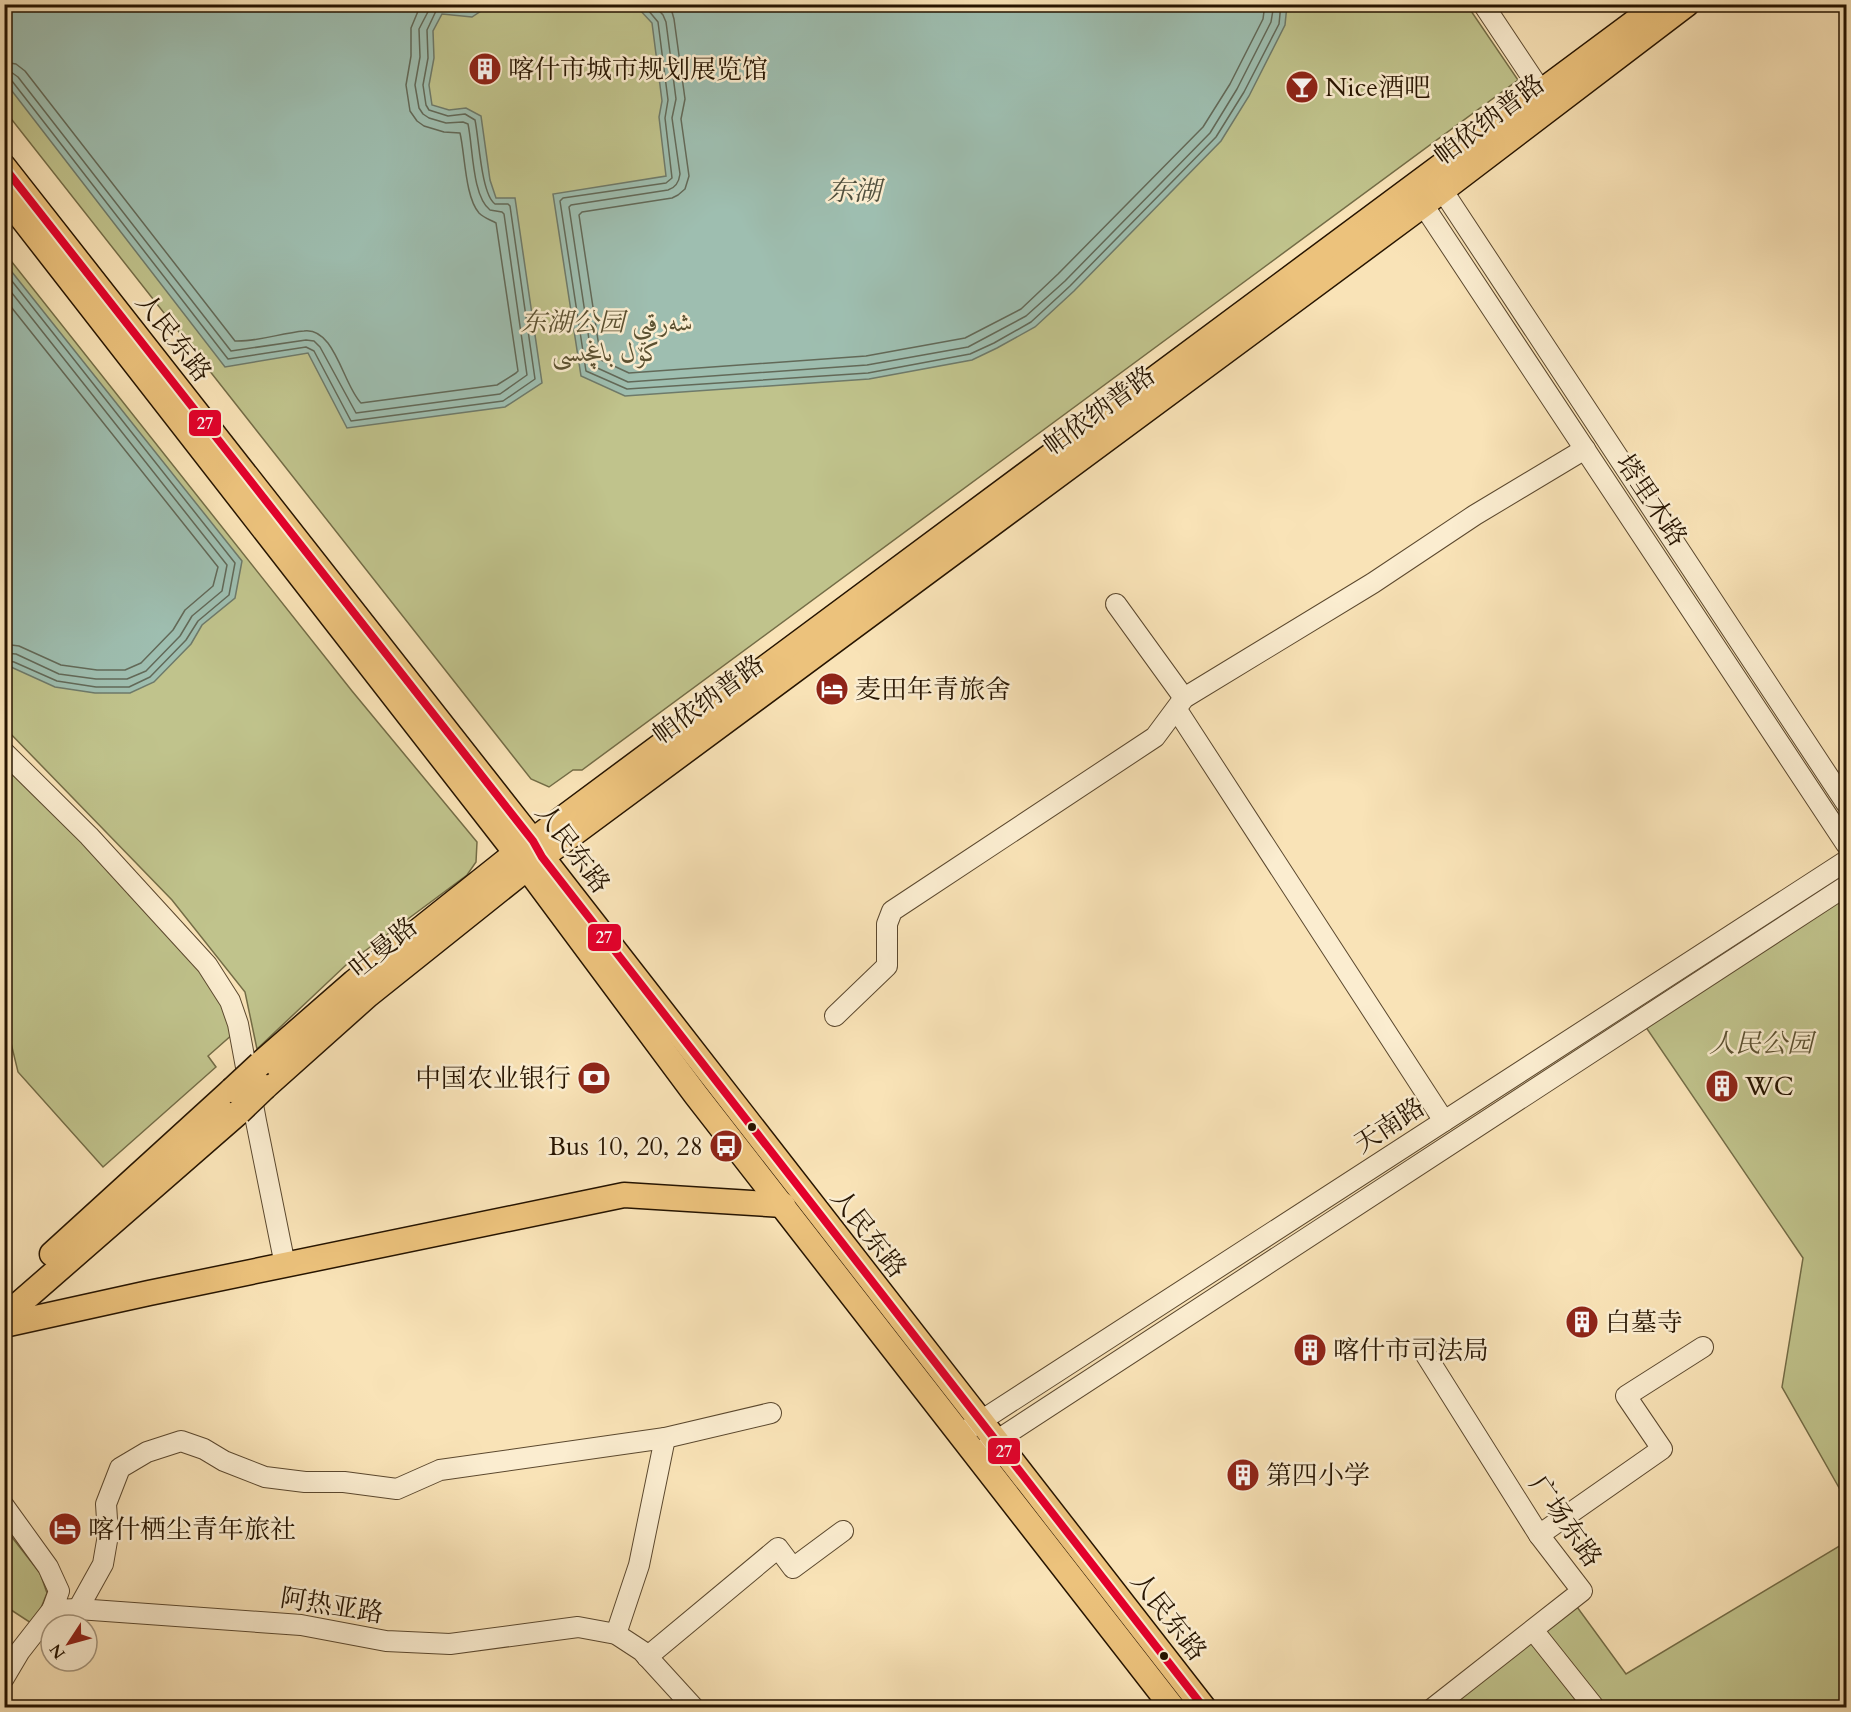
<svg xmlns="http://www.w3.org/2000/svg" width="1851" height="1712" font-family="Cardo,Amiri,'Noto Serif SC',serif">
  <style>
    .green { fill: #c0c38c; stroke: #736c46; stroke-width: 1.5 }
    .water { fill: #9ebeb0; stroke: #6e7a6a; stroke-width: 1.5 }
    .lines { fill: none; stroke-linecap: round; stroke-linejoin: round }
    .shore { stroke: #626958; stroke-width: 1.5 }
    .minor-casing { stroke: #5b482e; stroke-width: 22 }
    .major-casing { stroke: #261400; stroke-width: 27 }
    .minor { stroke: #fbedd0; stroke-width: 20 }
    .major { stroke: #ecc27c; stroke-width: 24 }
    .major-bridge-casing { stroke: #261400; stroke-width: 27; stroke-linecap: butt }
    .major-bridge { stroke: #ecc27c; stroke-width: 24 }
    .bus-1-casing { stroke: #fbedd0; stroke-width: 12 }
    .bus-1 { stroke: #e4002b; stroke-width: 8 }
    .bus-dot { fill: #261400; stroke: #fbedd0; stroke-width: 2 }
    .labels { text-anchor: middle; stroke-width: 5; stroke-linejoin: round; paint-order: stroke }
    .poi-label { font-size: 26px; fill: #261400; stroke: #fbedd0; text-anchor: start }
    .street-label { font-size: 26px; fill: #261400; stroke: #fbedd0 }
    .park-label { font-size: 26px; font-style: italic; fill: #5c5131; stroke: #fbedd0 }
    .water-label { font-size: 27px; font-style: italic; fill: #50503e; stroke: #fbedd0 }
    .line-badge { stroke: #fbedd0; stroke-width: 2 }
    .badge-label { font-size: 16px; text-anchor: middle; font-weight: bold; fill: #fff }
  </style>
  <rect width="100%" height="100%" fill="#f9e3b7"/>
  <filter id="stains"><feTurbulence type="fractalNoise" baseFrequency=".00333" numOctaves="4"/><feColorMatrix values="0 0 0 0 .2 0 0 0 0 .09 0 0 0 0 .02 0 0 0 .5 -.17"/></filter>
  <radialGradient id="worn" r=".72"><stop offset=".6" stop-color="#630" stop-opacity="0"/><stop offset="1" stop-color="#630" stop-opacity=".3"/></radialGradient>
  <g class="green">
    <path d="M 5,4 L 1467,5 L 1518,80 L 582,770 L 573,770 L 549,787 L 531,779 L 5,111 Z"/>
    <path d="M 4,252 L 352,691 L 477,842 L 476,862 L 467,875 L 346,965 L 257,1049 L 245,992 L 172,900 L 5,728 Z"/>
    <path d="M 4,762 L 115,872 L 202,972 L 219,997 L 234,1033 L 208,1056 L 216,1067 L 103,1167 L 18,1072 L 4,1014 Z"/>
    <path d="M 1846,886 L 1846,1500 L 1782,1387 L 1803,1258 L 1641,1020 Z"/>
    <path d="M 4,1527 L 40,1573 L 47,1593 L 39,1613 L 31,1623 L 5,1606 Z"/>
    <path d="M 1846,1542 L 1846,1707 L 1433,1708 L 1572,1600 L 1626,1674 Z"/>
  </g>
  <g class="water">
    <path d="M 5,4 L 490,5 L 472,17 L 442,14 L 433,31 L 434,58 L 429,85 L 432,105 L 449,110 L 466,108 L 481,116 L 490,180 L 496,198 L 515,198 L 542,383 L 505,407 L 347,428 L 308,353 L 225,367 L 5,82 Z"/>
    <path d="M 632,5 L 1287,5 L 1285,25 L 1249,96 L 1221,141 L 1074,291 L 1035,327 L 997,348 L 972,360 L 869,379 L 625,396 L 581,376 L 553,194 L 666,176 L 659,117 L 662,101 L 652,23 L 639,9 Z"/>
    <path d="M 4,262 L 242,561 L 235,598 L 202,625 L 191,644 L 154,682 L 130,693 L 95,693 L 55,687 L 11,667 L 5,666 Z"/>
  </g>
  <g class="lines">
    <g class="shore">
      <path d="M 643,4 L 658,22 L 668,100 L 665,118 L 672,178 L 666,183 L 563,198 L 560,201 L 586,371 L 627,389 L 868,373 L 970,354 L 994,343 L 1031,322 L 1070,286 L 1216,137 L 1244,92 L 1279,24 L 1281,4"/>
      <path d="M 653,4 L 663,15 L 666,22 L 676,99 L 672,118 L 680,174 C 679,182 675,188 668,190 L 571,205 L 569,207 L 593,366 L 628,382 L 867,365 L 968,347 L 1026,316 L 1065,281 L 1210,133 L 1237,89 L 1271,22 L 1274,4"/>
      <path d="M 666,4 L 672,12 L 674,19 L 685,99 L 681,119 L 689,176 L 685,189 L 678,195 L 672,198 L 582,212 L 579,215 L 601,360 L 629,373 L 866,356 L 965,338 L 1021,309 L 1058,274 L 1203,127 L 1230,84 L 1263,19 L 1265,4"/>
      <path d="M 4,62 L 16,64 L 25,71 L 235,341 C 257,342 281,333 304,331 C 335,327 343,385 361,403 L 497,385 L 516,373 L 518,371 L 496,223 C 491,220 484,218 479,213 C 465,197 465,154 460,133 L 444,132 L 424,126 L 417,121 L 410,111 L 406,85 L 411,56 L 411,28 L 421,4"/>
      <path d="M 4,71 L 11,72 L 18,77 L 231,351 L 306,340 L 314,341 L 320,347 L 356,413 L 500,394 L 527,375 L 504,214 L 502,212 L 490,210 C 472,196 473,147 468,124 L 463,122 L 446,123 L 429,118 L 423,114 L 419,108 L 415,85 L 420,57 L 419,29 L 432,4"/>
      <path d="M 4,79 L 12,81 L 228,359 L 306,347 L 314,351 L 351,421 L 503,401 L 535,379 L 510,206 L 508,204 L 495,204 C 481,194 479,138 475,120 L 465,114 L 448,116 L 429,110 L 426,105 L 423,85 L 428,58 L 427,30 L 436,11 L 442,8 L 470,11 L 480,4"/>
      <path d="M 4,271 L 235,563 L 229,595 L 198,621 L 186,640 L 150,677 L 129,687 L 96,687 L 57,681 L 14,662 L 4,660"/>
      <path d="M 4,283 L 227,565 L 222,591 L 192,616 L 180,636 L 146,671 L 127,679 L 96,679 L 59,674 L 16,654 L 4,653"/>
      <path d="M 4,298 L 218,567 L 213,586 L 185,610 L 173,630 L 141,663 L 125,670 L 97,670 L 61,665 L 19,646 L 4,644"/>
    </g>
    <g class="minor-casing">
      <g id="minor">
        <path d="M 1483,4 L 1541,91"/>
        <path d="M 1435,179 L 1846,803"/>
        <path d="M 1416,194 L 1846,844"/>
        <path d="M 1116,604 L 1184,698"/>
        <path d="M 1177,710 L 1444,1121"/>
        <path d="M 4,752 L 89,836 L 207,965 L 230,1001 L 238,1024 L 256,1121 L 285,1265"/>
        <path d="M 835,1016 L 887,966 L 887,924 L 892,911 L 1155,737 L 1184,698 L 1373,583 L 1475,515 L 1585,449"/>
        <path d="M 1424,1352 L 1539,1535 L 1582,1591 L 1433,1708"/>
        <path d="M 970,1428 L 1846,861"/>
        <path d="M 976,1454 L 1846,886"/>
        <path d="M 4,1506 L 48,1567 L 59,1591 L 52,1610 L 78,1609 L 301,1625 L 386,1641 L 450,1644 L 578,1627 L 616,1634 L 642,1651 L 694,1708"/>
        <path d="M 1539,1535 L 1662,1449 L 1626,1396 L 1703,1347"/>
        <path d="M 78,1609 L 103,1564 L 108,1535 L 106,1504 L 120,1468 L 147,1452 L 181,1441 L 204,1449 L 224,1461 L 265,1477 L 305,1482 L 344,1482 L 397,1489 L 440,1470 L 665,1438 L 771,1413"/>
        <path d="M 1533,1630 L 1595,1708"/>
        <path d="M 616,1634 L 639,1565 L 665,1438"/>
        <path d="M 647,1657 L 778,1548 L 793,1568 L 843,1531"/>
        <path d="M 4,1678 L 20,1651 L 52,1610"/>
      </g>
    </g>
    <g class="major-casing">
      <g id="major">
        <path d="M 4,167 L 533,841 L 542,857 L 1204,1708"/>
        <path d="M 4,195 L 516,853 L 696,1095 L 1173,1708"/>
        <path d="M 260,1064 L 354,982 L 516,853 L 1659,4"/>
        <path d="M 265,1087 L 368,995 L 527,868 L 1423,205 L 1687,4"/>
        <path d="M 52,1254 L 232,1090"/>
        <path d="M 4,1317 L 239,1112"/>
        <path d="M 4,1325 L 149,1293 L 624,1195 L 783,1205"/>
      </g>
    </g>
    <use href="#minor" class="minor"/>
    <use href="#major" class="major"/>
    <g class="major-bridge-casing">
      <g id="major-bridge">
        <path d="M 232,1090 L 260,1064"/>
        <path d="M 239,1112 L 265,1087"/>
      </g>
    </g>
    <use href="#major-bridge" class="major-bridge"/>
    <g class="bus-1-casing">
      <path id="bus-1" d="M 4,167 L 533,841 L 542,857 L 1204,1708"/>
    </g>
    <use href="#bus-1" class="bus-1"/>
  </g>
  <defs>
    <g id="building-disc" transform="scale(1.725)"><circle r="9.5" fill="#8f2418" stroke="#fbedd0"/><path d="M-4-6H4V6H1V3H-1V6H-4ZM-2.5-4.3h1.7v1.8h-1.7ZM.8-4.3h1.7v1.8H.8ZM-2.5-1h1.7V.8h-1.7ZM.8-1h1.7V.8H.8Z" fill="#fff"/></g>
    <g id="bar-disc" transform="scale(1.725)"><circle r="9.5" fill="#8f2418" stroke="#fbedd0"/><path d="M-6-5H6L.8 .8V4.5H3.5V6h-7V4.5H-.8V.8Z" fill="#fff"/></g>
    <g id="hotel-disc" transform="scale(1.725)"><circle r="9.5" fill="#8f2418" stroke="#fbedd0"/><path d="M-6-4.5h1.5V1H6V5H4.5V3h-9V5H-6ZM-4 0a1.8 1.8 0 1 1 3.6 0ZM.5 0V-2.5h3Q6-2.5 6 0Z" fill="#fff"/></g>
    <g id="bank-disc" transform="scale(1.725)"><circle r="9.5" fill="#8f2418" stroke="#fbedd0"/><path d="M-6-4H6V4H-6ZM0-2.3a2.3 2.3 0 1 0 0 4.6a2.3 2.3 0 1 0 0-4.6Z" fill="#fff"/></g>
    <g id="bus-disc" transform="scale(1.725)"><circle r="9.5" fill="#8f2418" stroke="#fbedd0"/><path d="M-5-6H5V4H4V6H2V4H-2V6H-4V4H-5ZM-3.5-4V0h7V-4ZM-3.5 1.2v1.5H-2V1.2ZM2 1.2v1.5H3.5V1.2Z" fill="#fff"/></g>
  </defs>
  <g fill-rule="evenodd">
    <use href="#building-disc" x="485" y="69"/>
    <use href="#bar-disc" x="1302" y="87"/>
    <use href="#hotel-disc" x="832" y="689"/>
    <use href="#bank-disc" x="594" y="1078"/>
    <use href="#building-disc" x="1722" y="1086"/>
    <use href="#bus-disc" x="726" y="1146"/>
    <use href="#building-disc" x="1582" y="1322"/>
    <use href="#building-disc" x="1310" y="1350"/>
    <use href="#building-disc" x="1243" y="1475"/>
    <use href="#hotel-disc" x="65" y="1529"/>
  </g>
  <g class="bus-dot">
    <circle cx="752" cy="1127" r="5"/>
    <circle cx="1164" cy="1656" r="5"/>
  </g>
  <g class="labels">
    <g class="poi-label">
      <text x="508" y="78">喀什市城市规划展览馆</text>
      <text x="1325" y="96">Nice酒吧</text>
      <text x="855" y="698">麦田年青旅舍</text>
      <text x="571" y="1087" text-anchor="end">中国农业银行</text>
      <text x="1745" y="1095">WC</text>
      <text x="703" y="1155" text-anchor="end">Bus 10, 20, 28</text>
      <text x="1605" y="1331">白墓寺</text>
      <text x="1333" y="1359">喀什市司法局</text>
      <text x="1266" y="1484">第四小学</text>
      <text x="88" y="1538">喀什栖尘青年旅社</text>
    </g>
    <g class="street-label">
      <text transform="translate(1489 119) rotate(-37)" y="9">帕依纳普路</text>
      <text transform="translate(174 337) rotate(52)" y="9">人民东路</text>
      <text transform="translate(1099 410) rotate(-36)" y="9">帕依纳普路</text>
      <text transform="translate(1652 500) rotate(56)" y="9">塔里木路</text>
      <text transform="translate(708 699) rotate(-36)" y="9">帕依纳普路</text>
      <text transform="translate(573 848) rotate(53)" y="9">人民东路</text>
      <text transform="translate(383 947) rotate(-39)" y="9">吐曼路</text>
      <text transform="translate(1389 1125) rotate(-33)" y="9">天南路</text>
      <text transform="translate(869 1233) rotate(52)" y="9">人民东路</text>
      <text transform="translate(1566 1521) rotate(55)" y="9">广场东路</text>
      <text transform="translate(332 1605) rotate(9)" y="9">阿热亚路</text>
      <text transform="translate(1169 1616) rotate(52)" y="9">人民东路</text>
    </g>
    <g class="park-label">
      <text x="607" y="331">东湖公园 شەرقىي<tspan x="607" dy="30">كۆل باغچىسى</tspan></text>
      <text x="1761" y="1052">人民公园</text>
    </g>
    <g class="water-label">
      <text x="854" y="200">东湖</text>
    </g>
  </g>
  <g class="line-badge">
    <rect x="188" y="409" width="34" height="28" rx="6" fill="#e4002b"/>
    <rect x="587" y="923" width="35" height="29" rx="6" fill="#e4002b"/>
    <rect x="987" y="1437" width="34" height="28" rx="6" fill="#e4002b"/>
  </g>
  <g class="badge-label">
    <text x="205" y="429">27</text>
    <text x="604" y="943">27</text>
    <text x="1004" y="1457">27</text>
  </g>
  <rect width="1851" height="1712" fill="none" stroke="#f9e3b7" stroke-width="24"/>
  <rect x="6" y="6" width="1839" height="1700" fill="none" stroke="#261400" stroke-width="3"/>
  <rect x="12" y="12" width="1827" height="1688" fill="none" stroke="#261400" stroke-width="1.5"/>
  <g transform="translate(69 1643) rotate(234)"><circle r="28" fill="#fbedd0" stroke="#a6967d" stroke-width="1.5"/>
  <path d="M0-4.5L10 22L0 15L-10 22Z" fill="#8f2418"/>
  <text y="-9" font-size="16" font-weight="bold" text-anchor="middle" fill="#261400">N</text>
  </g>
  <rect width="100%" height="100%" filter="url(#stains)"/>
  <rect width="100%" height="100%" fill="url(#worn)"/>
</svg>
